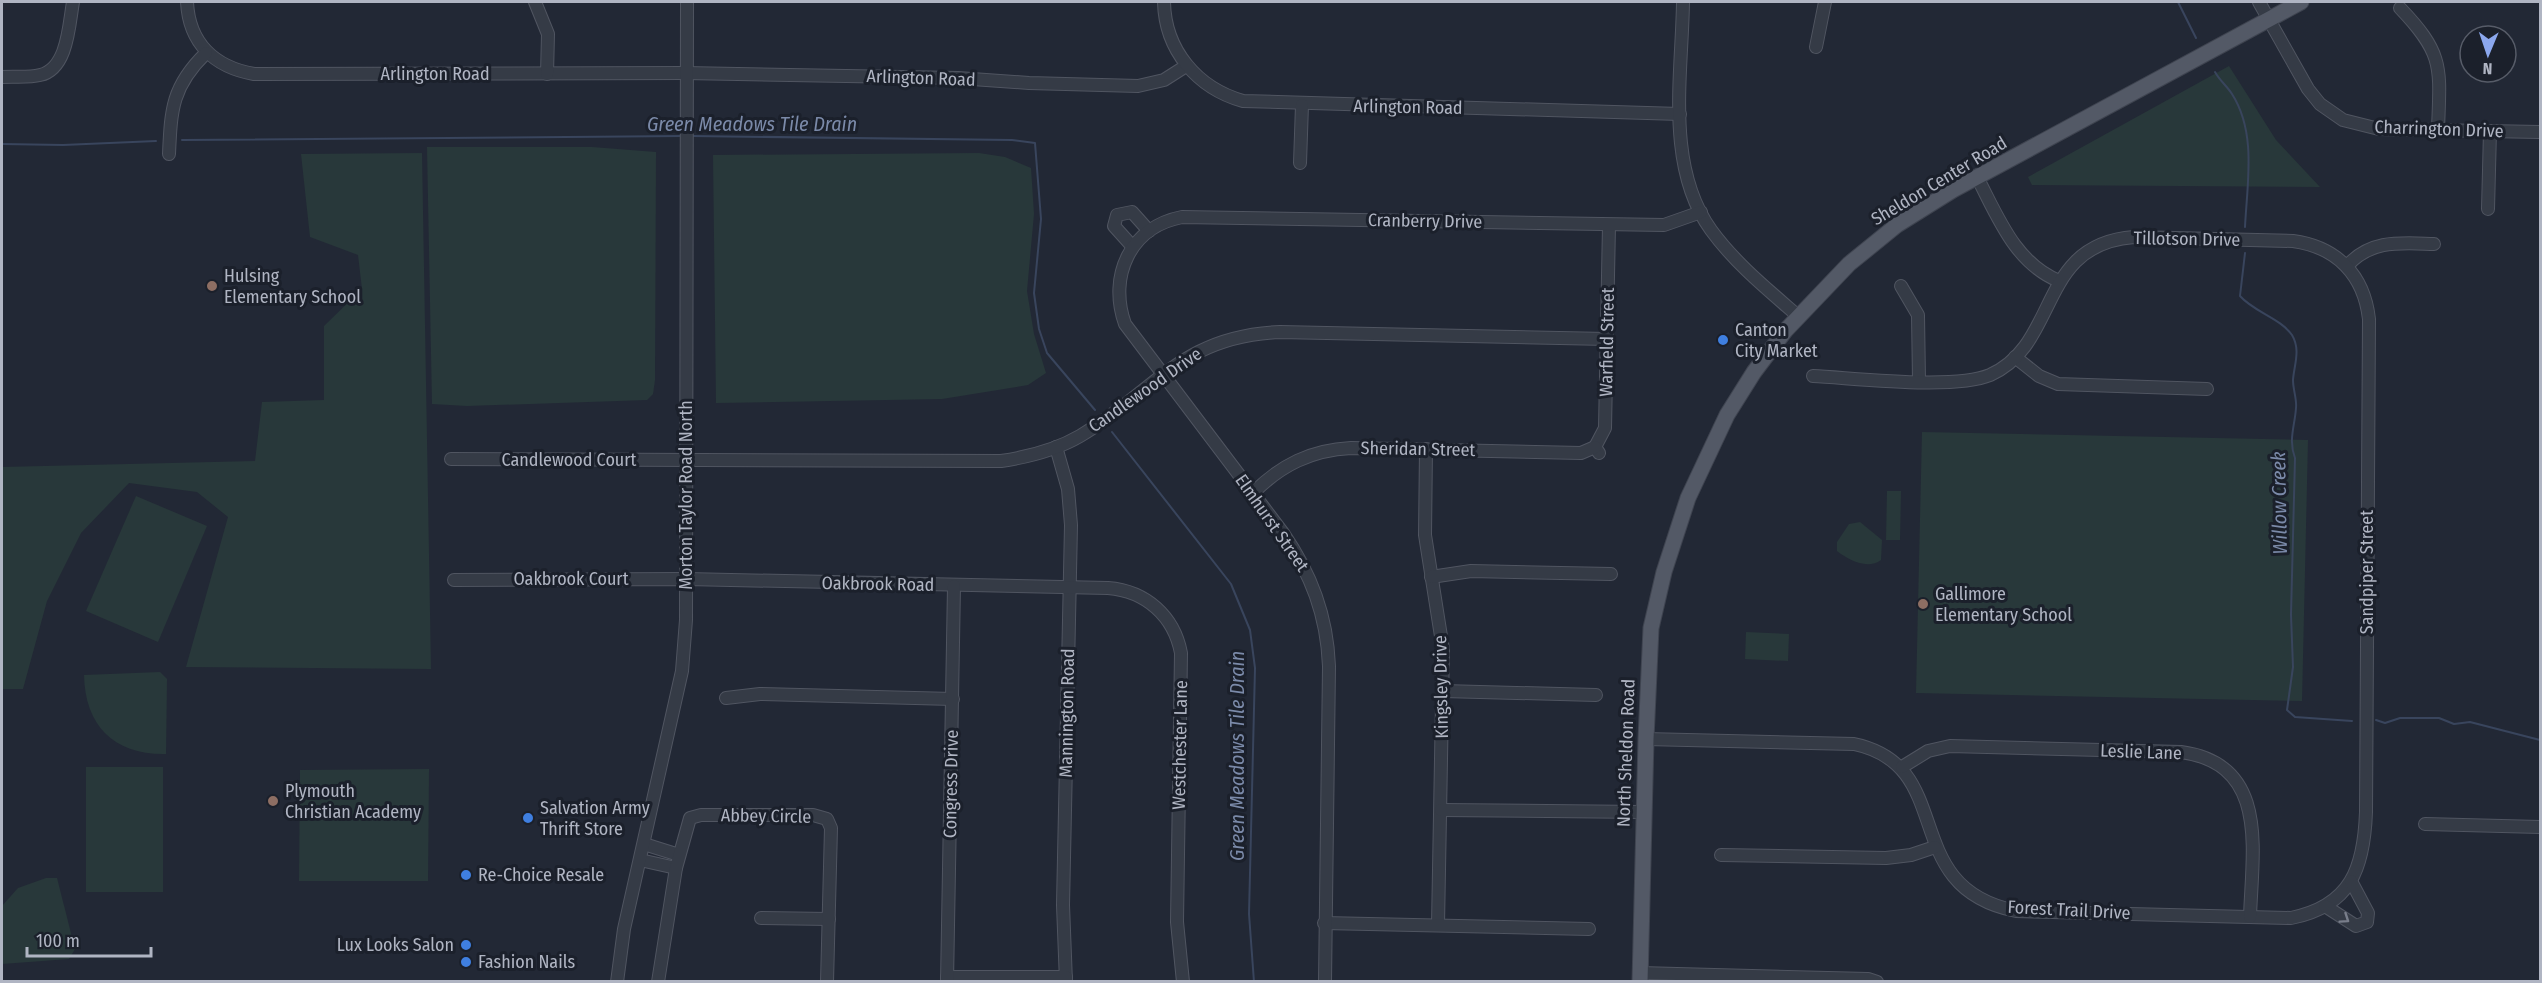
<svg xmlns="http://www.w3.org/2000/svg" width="2542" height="983" font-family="'Fira Sans Condensed',sans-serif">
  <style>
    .green { fill: #28383a }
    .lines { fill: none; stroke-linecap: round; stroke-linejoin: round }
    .stream { stroke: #39455d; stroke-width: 2 }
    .minor-casing { stroke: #505561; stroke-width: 14 }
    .major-casing { stroke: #3f4450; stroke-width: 17 }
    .minor { stroke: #353b46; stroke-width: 12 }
    .major { stroke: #535966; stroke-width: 15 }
    .oneway { stroke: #797e8b }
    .education-dot { fill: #8d6e63; stroke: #1b202b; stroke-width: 2 }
    .shop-dot { fill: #3f7fe0; stroke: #1b202b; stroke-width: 2 }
    .labels { text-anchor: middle; stroke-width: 6; stroke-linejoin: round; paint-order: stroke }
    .street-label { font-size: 18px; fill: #b0b5c3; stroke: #1b202b }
    .poi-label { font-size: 18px; fill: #b0b5c3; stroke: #1b202b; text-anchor: start }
    .water-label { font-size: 20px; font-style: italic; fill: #7b8aa9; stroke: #1b202b }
  </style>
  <rect width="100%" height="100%" fill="#222835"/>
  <g class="green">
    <path d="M 2229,66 L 2276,140 L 2320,187 L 2032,185 L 2028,177 Z"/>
    <path d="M 427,147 L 592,147 L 656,152 L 655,380 L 653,394 L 647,400 L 467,406 L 432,404 Z"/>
    <path d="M 422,153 L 431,669 L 186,667 L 228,517 L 197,492 L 129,483 L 81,533 L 47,601 L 23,689 L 2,689 L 2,467 L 255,461 L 262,402 L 324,400 L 324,326 L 362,289 L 358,255 L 310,237 L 301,154 Z"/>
    <path d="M 979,153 L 1005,157 L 1031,168 L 1034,214 L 1027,291 L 1034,334 L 1046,373 L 1028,385 L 942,399 L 716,403 L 713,155 Z"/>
    <path d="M 1922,432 L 2308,440 L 2302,701 L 1916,693 Z"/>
    <path d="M 1887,491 L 1901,491 L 1900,540 L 1886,540 Z"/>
    <path d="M 136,496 L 207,526 L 158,642 L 86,611 Z"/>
    <path d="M 1860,522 L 1882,540 L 1881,560 C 1867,570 1849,560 1837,551 L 1837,542 L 1849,524 Z"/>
    <path d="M 1746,632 L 1789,634 L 1788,661 L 1745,659 Z"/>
    <path d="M 160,672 L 167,679 L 166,754 C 114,755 85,726 84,675 Z"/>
    <rect x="86" y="767" width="77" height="125"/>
    <path d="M 429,769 L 428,881 L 299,881 L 300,770 Z"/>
    <path d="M 46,878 L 57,878 L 75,949 L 69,959 L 2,964 L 2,906 L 18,888 Z"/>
  </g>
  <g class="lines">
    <g class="stream">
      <path d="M 2178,2 L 2196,38"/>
      <path d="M 2215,72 C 2220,81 2227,86 2232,94 C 2257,133 2247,184 2245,227"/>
      <path d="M 692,136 L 1012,140 L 1035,143 L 1041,219 L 1034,293 L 1039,329 L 1047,353 L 1095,410"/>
      <path d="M 182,140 L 683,136"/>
      <path d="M 2,144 L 63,145 L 156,141"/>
      <path d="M 2245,253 L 2240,296 C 2254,312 2280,318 2292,335 C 2301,350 2294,365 2293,380 C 2293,390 2297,399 2296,408 C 2295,425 2288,440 2295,458 L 2291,615 L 2293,667 L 2287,710 L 2295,717 L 2352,721"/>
      <path d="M 1112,432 L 1231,584 L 1250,630 L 1255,668 L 1249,914 L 1254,982"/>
      <path d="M 2376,720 L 2385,723 L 2400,718 L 2439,718 L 2454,724 L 2470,722 L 2540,740"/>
    </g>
    <g class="minor-casing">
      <g id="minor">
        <path d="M 187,2 C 189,43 214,67 254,74 L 685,73 L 958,78 L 1029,83 L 1138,86 L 1164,80 L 1186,66"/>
        <path d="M 535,2 L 548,34 L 547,74"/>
        <path d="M 1164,2 C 1165,50 1197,88 1243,101 L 1680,114"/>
        <path d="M 1683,2 C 1682,75 1665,166 1711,230 C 1735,263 1767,289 1798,316"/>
        <path d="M 2259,2 L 2308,89 L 2320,104 L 2343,120 L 2379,129 L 2540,132"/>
        <path d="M 2400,8 C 2445,55 2440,68 2438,130"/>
        <path d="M 1816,47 L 1825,2"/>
        <path d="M 2,77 C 14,76 28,78 40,75 C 68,69 69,24 73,2"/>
        <path d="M 169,154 C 171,109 172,86 206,53"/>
        <path d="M 1300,163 L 1302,105"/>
        <path d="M 1977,177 C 1998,217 2015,263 2059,281"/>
        <path d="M 2488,209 L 2490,131"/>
        <path d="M 1132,246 L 1114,226 L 1117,215 L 1132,212 L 1149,231"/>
        <path d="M 2347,266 C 2371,239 2401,243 2434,244"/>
        <path d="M 1901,286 L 1918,315 L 1919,381"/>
        <path d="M 2015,357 L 2039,376 L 2058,384 L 2207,389"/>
        <path d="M 1056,447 L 1068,489 L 1071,525 L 1063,905 L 1066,982"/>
        <path d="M 1426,449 L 1425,535 L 1443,649 L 1438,925"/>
        <path d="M 1599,453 L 1595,447 L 1605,428 L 1609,225"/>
        <path d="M 451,459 L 1001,461 C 1028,457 1056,450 1080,436 C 1156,391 1181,336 1280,332 L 1607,339"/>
        <path d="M 1253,493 C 1281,465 1311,450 1351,448 L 1581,453 L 1595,447"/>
        <path d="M 1431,577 L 1471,571 L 1611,574"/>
        <path d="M 454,580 L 687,579 L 1108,588 C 1146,591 1174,616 1181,653 L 1177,922 L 1183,982"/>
        <path d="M 1443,691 L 1596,695"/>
        <path d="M 726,698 L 760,694 L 953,699"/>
        <path d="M 1646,739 L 1854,744 C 1959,766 1896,887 2016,911 L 2291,918 C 2351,906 2364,868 2366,812 L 2369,319 C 2364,275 2337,247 2293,241 L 2134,237 C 2037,244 2060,344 1990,375 C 1954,390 1855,378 1813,376"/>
        <path d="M 1902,767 L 1928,751 L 1950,746 L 2181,752 C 2270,764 2252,851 2250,917"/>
        <path d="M 1441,810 L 1643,812"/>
        <path d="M 2425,824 L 2540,827"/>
        <path d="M 644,844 L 679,855"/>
        <path d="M 1721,855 L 1886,858 L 1911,855 L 1935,847"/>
        <path d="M 640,860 L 676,868"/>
        <path d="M 2325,906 L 2356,926 L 2367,922 L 2368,913 L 2351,881"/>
        <path d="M 761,918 L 829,919"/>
        <path d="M 1324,923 L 1589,929"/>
        <path d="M 1640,973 L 1868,979 L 1877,982"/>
        <path d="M 947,977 L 1066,977"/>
        <path d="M 617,982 L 624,929 L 682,671 L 686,620 L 687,2"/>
        <path d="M 658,982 L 676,868 L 690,818 L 701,815 L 813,815 L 827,819 L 831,828 L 827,982"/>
        <path d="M 947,982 L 954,586"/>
        <path d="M 1325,982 L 1329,666 C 1327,615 1311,574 1283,533 L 1125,324 C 1108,276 1130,227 1182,217 L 1664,225 L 1701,212"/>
      </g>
    </g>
    <g class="major-casing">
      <path id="major" d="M 1640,982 L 1646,739 L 1651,628 L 1664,572 L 1688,498 L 1727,415 L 1754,372 L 1785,331 L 1849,264 L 1897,225 L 1953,190 L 2301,2"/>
    </g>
    <use href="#minor" class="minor"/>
    <use href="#major" class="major"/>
  </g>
  <defs><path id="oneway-chevron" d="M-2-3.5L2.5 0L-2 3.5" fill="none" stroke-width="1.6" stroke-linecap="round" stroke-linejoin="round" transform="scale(1.5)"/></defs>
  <use class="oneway" href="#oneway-chevron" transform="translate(2345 919) rotate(34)"/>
  <g class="education-dot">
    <circle cx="212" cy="286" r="6"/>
    <circle cx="1923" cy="604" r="6"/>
    <circle cx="273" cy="801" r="6"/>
  </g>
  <g class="shop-dot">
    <circle cx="1723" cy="340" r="6"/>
    <circle cx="528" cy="818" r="6"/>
    <circle cx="466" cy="875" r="6"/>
    <circle cx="466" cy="945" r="6"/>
    <circle cx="466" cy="962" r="6"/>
  </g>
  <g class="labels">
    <g class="street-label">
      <text x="435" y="80">Arlington Road</text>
      <text transform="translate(921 78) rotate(2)" y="6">Arlington Road</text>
      <text transform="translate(1408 107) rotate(1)" y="6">Arlington Road</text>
      <text transform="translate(2439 129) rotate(2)" y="6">Charrington Drive</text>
      <text transform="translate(1939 181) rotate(-31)" y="6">Sheldon Center Road</text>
      <text transform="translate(1425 221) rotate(1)" y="6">Cranberry Drive</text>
      <text transform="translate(2187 239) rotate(1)" y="6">Tillotson Drive</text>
      <text transform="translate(1607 342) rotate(-89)" y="6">Warfield Street</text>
      <text transform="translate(1145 390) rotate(-35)" y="6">Candlewood Drive</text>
      <text transform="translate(1418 449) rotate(1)" y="6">Sheridan Street</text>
      <text x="569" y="466">Candlewood Court</text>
      <text transform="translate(686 495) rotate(-90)" y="6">Morton Taylor Road North</text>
      <text transform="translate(1272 523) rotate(55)" y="6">Elmhurst Street</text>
      <text transform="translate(2367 572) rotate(-90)" y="6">Sandpiper Street</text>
      <text x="571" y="585">Oakbrook Court</text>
      <text transform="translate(878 584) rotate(1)" y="6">Oakbrook Road</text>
      <text transform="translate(1441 687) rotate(-91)" y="6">Kingsley Drive</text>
      <text transform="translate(1067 713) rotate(-89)" y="6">Mannington Road</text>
      <text transform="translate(1180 745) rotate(-89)" y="6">Westchester Lane</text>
      <text transform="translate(2141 752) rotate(2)" y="6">Leslie Lane</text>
      <text transform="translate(1626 753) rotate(-88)" y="6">North Sheldon Road</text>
      <text transform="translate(951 784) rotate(-89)" y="6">Congress Drive</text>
      <text transform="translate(766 816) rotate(1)" y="6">Abbey Circle</text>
      <text transform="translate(2069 910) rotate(3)" y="6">Forest Trail Drive</text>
    </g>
    <g class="poi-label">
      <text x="224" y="282">Hulsing<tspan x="224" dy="21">Elementary School</tspan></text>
      <text x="1735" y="336">Canton<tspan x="1735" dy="21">City Market</tspan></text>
      <text x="1935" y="600">Gallimore<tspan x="1935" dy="21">Elementary School</tspan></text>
      <text x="285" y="797">Plymouth<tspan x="285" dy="21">Christian Academy</tspan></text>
      <text x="540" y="814">Salvation Army<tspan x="540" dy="21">Thrift Store</tspan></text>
      <text x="478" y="881">Re-Choice Resale</text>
      <text x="454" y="951" text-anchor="end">Lux Looks Salon</text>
      <text x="478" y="968">Fashion Nails</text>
    </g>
    <g class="water-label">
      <text x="752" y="131">Green Meadows Tile Drain</text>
      <text transform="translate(2279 503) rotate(-91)" y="7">Willow Creek</text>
      <text transform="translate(1237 756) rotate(-90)" y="7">Green Meadows Tile Drain</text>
    </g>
  </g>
  <rect width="2542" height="983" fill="none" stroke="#b0b5c3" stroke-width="6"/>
  <g transform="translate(2488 54) rotate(182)"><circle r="28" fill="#1b202b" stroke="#575c68" stroke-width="1.5"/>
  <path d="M0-4.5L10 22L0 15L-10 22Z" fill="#8ba7ed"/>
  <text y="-9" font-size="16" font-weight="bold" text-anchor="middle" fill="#b0b5c3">N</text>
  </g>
  <path d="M27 947v9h124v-9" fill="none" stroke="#b0b5c3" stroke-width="3"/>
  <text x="36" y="947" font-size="18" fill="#b0b5c3" stroke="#1b202b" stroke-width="4.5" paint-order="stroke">100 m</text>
</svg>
